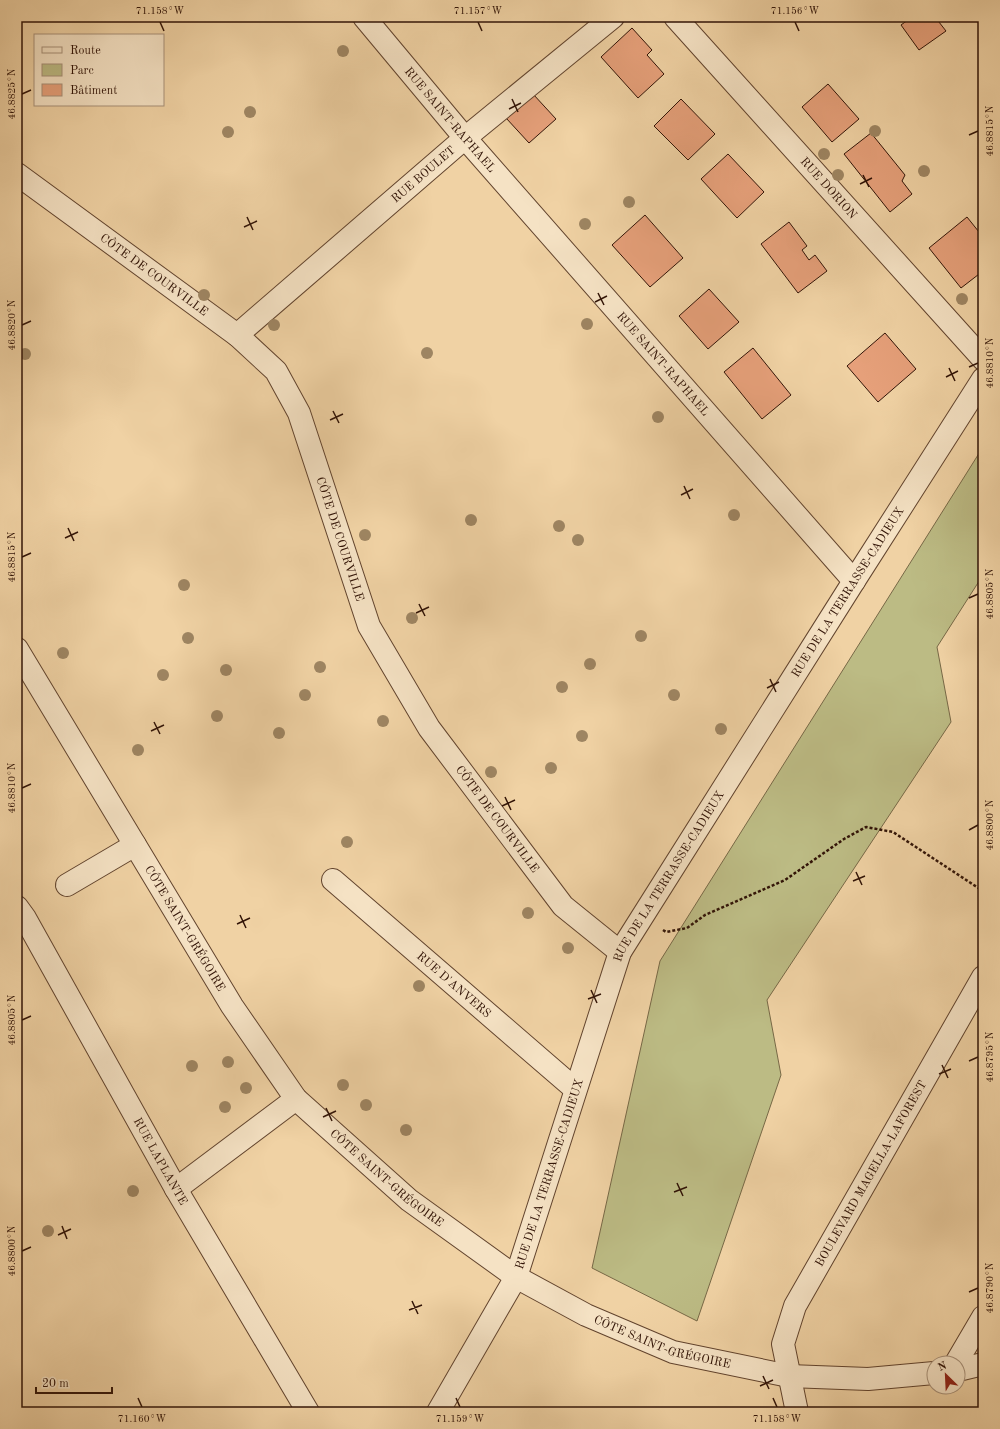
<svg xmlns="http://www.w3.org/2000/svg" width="1000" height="1429" font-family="'Old Standard TT',serif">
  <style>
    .green { fill: #bcbb84; stroke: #776846 }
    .building { fill: #e6a07a; stroke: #321407 }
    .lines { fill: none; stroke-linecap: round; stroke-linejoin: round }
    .minor-casing { stroke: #62442e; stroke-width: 24 }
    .path { stroke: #321407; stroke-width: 2.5; stroke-dasharray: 3 2; stroke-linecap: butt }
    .minor { stroke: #f5e2c4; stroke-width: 22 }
    .tree { fill: #9e8562 }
    .ticks { fill: none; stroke: #321407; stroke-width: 1.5 }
    .labels { text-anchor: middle; stroke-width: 3; stroke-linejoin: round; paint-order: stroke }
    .street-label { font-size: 12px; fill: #321407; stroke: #f5e2c4 }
    .neatline { fill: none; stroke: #321407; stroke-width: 1.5 }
    .ticks-label { font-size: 10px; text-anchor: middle; fill: #321407 }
  </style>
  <rect width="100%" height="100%" fill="#f0d2a4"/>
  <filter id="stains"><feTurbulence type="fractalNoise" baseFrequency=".005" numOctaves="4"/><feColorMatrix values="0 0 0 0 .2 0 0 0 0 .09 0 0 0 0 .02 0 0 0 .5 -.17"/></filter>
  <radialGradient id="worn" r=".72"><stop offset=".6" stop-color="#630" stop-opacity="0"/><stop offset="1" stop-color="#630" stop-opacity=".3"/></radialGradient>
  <path class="green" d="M 983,447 L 983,575 L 937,647 L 951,722 L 767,1000 L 781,1075 L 697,1321 L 592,1268 L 660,961 Z"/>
  <g class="building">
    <path d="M 912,17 L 935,17 L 946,31 L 919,50 L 901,25 Z"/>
    <path d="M 632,28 L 652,50 L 647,55 L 664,74 L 638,98 L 601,57 Z"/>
    <path d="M 828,84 L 859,119 L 832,142 L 802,107 Z"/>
    <path d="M 533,94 L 556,119 L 529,143 L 506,118 Z"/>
    <path d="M 681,99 L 715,134 L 688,160 L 654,126 Z"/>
    <path d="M 871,133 L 905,175 L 902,181 L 912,194 L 890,212 L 844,154 Z"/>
    <path d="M 728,154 L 764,192 L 737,218 L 701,179 Z"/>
    <path d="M 645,215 L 683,258 L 650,287 L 612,245 Z"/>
    <path d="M 967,217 L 983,237 L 983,271 L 961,288 L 929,248 Z"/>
    <path d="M 789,222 L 807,246 L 802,250 L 809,260 L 815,255 L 827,271 L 798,293 L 761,244 Z"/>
    <path d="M 709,289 L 739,322 L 708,349 L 679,316 Z"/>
    <path d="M 885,333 L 916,369 L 878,402 L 847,366 Z"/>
    <path d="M 753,348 L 791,395 L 762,419 L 724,372 Z"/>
  </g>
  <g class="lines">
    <g class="minor-casing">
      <g id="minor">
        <path id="s1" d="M 364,17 L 465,138 L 854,581"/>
        <path id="s2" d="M 675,17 L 983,359"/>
        <path id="s3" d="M 17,174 L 237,335 L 276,371 L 299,413 L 369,626 L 429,728 L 563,906 L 620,952"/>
        <path id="s4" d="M 237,335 L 465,138 L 613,17"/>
        <path id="s5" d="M 17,649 L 232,1006 L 296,1099 L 409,1200 L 516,1277 L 586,1315 L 673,1352 L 789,1376 L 868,1379 L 934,1373"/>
        <path id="s6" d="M 333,880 L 575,1089"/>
        <path d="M 67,885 L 135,845"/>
        <path id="s7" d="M 17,907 L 25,918 L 176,1189 L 308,1412"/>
        <path d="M 176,1189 L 296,1099"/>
        <path d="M 956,1363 L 983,1317"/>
        <path d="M 958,1370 L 983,1364"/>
        <path id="s8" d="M 438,1412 L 516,1277 L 620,952 L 854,581 L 983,379"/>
        <path id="s9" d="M 797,1412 L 783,1344 L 795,1306 L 983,977"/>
      </g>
    </g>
    <path class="path" d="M 663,930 L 666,932 L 687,928 L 705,915 L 785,880 L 844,839 L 866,827 L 893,832 L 983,891"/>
    <use href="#minor" class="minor"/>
  </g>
  <g class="tree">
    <circle cx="343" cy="51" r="6"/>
    <circle cx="250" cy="112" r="6"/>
    <circle cx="875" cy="131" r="6"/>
    <circle cx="228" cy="132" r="6"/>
    <circle cx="824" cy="154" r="6"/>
    <circle cx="924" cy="171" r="6"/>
    <circle cx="838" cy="175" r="6"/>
    <circle cx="629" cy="202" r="6"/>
    <circle cx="585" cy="224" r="6"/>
    <circle cx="204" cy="295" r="6"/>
    <circle cx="962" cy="299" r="6"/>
    <circle cx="587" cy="324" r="6"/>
    <circle cx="274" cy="325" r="6"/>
    <circle cx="427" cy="353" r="6"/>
    <circle cx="25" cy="354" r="6"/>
    <circle cx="658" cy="417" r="6"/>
    <circle cx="734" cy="515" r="6"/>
    <circle cx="471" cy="520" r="6"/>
    <circle cx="559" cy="526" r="6"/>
    <circle cx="365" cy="535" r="6"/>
    <circle cx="578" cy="540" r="6"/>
    <circle cx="184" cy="585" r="6"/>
    <circle cx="412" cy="618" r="6"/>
    <circle cx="641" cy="636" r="6"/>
    <circle cx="188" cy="638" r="6"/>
    <circle cx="63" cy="653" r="6"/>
    <circle cx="590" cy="664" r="6"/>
    <circle cx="320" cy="667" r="6"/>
    <circle cx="226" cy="670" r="6"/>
    <circle cx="163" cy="675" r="6"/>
    <circle cx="562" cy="687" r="6"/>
    <circle cx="305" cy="695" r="6"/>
    <circle cx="674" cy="695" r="6"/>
    <circle cx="217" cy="716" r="6"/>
    <circle cx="383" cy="721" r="6"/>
    <circle cx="721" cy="729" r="6"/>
    <circle cx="279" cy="733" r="6"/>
    <circle cx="582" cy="736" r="6"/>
    <circle cx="138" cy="750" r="6"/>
    <circle cx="551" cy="768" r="6"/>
    <circle cx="491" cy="772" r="6"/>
    <circle cx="347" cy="842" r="6"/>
    <circle cx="528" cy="913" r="6"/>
    <circle cx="568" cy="948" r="6"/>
    <circle cx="419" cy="986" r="6"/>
    <circle cx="228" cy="1062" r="6"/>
    <circle cx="192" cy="1066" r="6"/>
    <circle cx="343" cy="1085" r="6"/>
    <circle cx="246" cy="1088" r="6"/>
    <circle cx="366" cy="1105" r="6"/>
    <circle cx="225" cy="1107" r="6"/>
    <circle cx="406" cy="1130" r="6"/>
    <circle cx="133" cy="1191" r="6"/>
    <circle cx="48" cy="1231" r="6"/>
  </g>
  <path class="ticks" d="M 160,22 L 164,31M 478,22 L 482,31M 795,22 L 799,31M 22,94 L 31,90M 512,99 L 518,112M 509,109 L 521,103M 969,135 L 978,131M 863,175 L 869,187M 860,184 L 872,178M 247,217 L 253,230M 244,227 L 257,221M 598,293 L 604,305M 595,302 L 607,296M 22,325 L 31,321M 969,367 L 978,363M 949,368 L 955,381M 946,377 L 958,371M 333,411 L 339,423M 330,420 L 343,414M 684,486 L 690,499M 681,495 L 693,489M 68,528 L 74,541M 65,538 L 78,532M 22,557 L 31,553M 969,598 L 978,594M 419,604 L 425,616M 416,613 L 429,607M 770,679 L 776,692M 767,688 L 779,682M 154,722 L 160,734M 151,731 L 164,725M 22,788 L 31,784M 505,797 L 511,810M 502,806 L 515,800M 969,830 L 978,825M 856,872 L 862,885M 853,881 L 865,876M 240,915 L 246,928M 237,924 L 250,918M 591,990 L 597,1003M 588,999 L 601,994M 22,1020 L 31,1016M 969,1061 L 978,1057M 942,1065 L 948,1078M 939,1074 L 951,1069M 326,1108 L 332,1121M 323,1117 L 336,1111M 677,1183 L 683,1196M 674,1192 L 687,1187M 62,1226 L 67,1239M 58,1235 L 71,1229M 22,1251 L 31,1247M 969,1292 L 978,1288M 412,1301 L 418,1314M 409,1310 L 422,1305M 763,1376 L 769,1389M 760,1386 L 773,1380M 138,1398 L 142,1407M 456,1398 L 460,1407M 773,1398 L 777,1407"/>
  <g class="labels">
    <g class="street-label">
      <text dy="4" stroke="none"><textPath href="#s1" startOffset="134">RUE SAINT-RAPHAEL</textPath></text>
      <text dy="4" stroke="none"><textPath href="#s4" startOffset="246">RUE BOULET</textPath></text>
      <text dy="4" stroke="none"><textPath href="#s2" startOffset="230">RUE DORION</textPath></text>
      <text dy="4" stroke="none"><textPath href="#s3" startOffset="170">CÔTE DE COURVILLE</textPath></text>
      <text dy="4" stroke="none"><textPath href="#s1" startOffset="458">RUE SAINT-RAPHAEL</textPath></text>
      <text dy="4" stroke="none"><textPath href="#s3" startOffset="506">CÔTE DE COURVILLE</textPath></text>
      <text dy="4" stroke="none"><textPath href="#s8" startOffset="923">RUE DE LA TERRASSE-CADIEUX</textPath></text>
      <text dy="4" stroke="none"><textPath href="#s3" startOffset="830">CÔTE DE COURVILLE</textPath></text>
      <text dy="4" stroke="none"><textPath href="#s8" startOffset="587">RUE DE LA TERRASSE-CADIEUX</textPath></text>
      <text dy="4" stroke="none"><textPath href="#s5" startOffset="326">CÔTE SAINT-GRÉGOIRE</textPath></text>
      <text dy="4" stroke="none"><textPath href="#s6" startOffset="160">RUE D'ANVERS</textPath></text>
      <text dy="4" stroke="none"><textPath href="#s7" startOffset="292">RUE LAPLANTE</textPath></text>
      <text dy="4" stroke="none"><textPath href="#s9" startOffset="262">BOULEVARD MAGELLA-LAFOREST</textPath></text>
      <text dy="4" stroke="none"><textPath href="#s8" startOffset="264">RUE DE LA TERRASSE-CADIEUX</textPath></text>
      <text dy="4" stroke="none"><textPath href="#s5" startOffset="650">CÔTE SAINT-GRÉGOIRE</textPath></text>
      <text dy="4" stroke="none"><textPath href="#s5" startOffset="974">CÔTE SAINT-GRÉGOIRE</textPath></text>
    </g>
  </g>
  <rect width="1000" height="1429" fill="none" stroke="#f0d2a4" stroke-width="44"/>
  <rect x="34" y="34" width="130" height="72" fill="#f5e2c4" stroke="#a79078"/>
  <rect x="42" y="47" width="20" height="6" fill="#f5e2c4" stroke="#a79078"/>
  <text x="70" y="54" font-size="12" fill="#321407">Route</text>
  <rect x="42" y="64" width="20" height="12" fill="#bcbb84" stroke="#a79078"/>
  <text x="70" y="74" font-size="12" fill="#321407">Parc</text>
  <rect x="42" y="84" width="20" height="12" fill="#e6a07a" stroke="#a79078"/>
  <text x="70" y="94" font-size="12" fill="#321407">Bâtiment</text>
  <g transform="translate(946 1375) rotate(336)"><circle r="19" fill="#f5e2c4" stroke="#a79078"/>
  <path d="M0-3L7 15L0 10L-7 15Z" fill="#8f2418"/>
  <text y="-6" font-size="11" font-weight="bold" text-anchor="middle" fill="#321407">N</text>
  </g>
  <path d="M36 1387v6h76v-6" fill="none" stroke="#321407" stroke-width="2"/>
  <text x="42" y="1387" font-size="12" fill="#321407" stroke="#f5e2c4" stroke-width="3" paint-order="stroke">20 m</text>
  <rect x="22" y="22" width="956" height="1385" class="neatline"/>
  <g class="ticks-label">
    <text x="160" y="14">71.158°W</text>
    <text x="478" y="14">71.157°W</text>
    <text x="795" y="14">71.156°W</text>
    <text transform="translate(11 94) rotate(-90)" y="4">46.8825°N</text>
    <text transform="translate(989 131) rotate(-90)" y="4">46.8815°N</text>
    <text transform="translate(11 325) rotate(-90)" y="4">46.8820°N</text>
    <text transform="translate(989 363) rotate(-90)" y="4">46.8810°N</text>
    <text transform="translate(11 557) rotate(-90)" y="4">46.8815°N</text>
    <text transform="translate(989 594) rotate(-90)" y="4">46.8805°N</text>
    <text transform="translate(11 788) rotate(-90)" y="4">46.8810°N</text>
    <text transform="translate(989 825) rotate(-90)" y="4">46.8800°N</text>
    <text transform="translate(11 1020) rotate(-90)" y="4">46.8805°N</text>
    <text transform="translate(989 1057) rotate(-90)" y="4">46.8795°N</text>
    <text transform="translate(11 1251) rotate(-90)" y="4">46.8800°N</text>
    <text transform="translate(989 1288) rotate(-90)" y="4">46.8790°N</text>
    <text x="142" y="1422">71.160°W</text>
    <text x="460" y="1422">71.159°W</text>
    <text x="777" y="1422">71.158°W</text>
  </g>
  <rect width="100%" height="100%" filter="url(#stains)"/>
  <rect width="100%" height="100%" fill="url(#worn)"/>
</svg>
